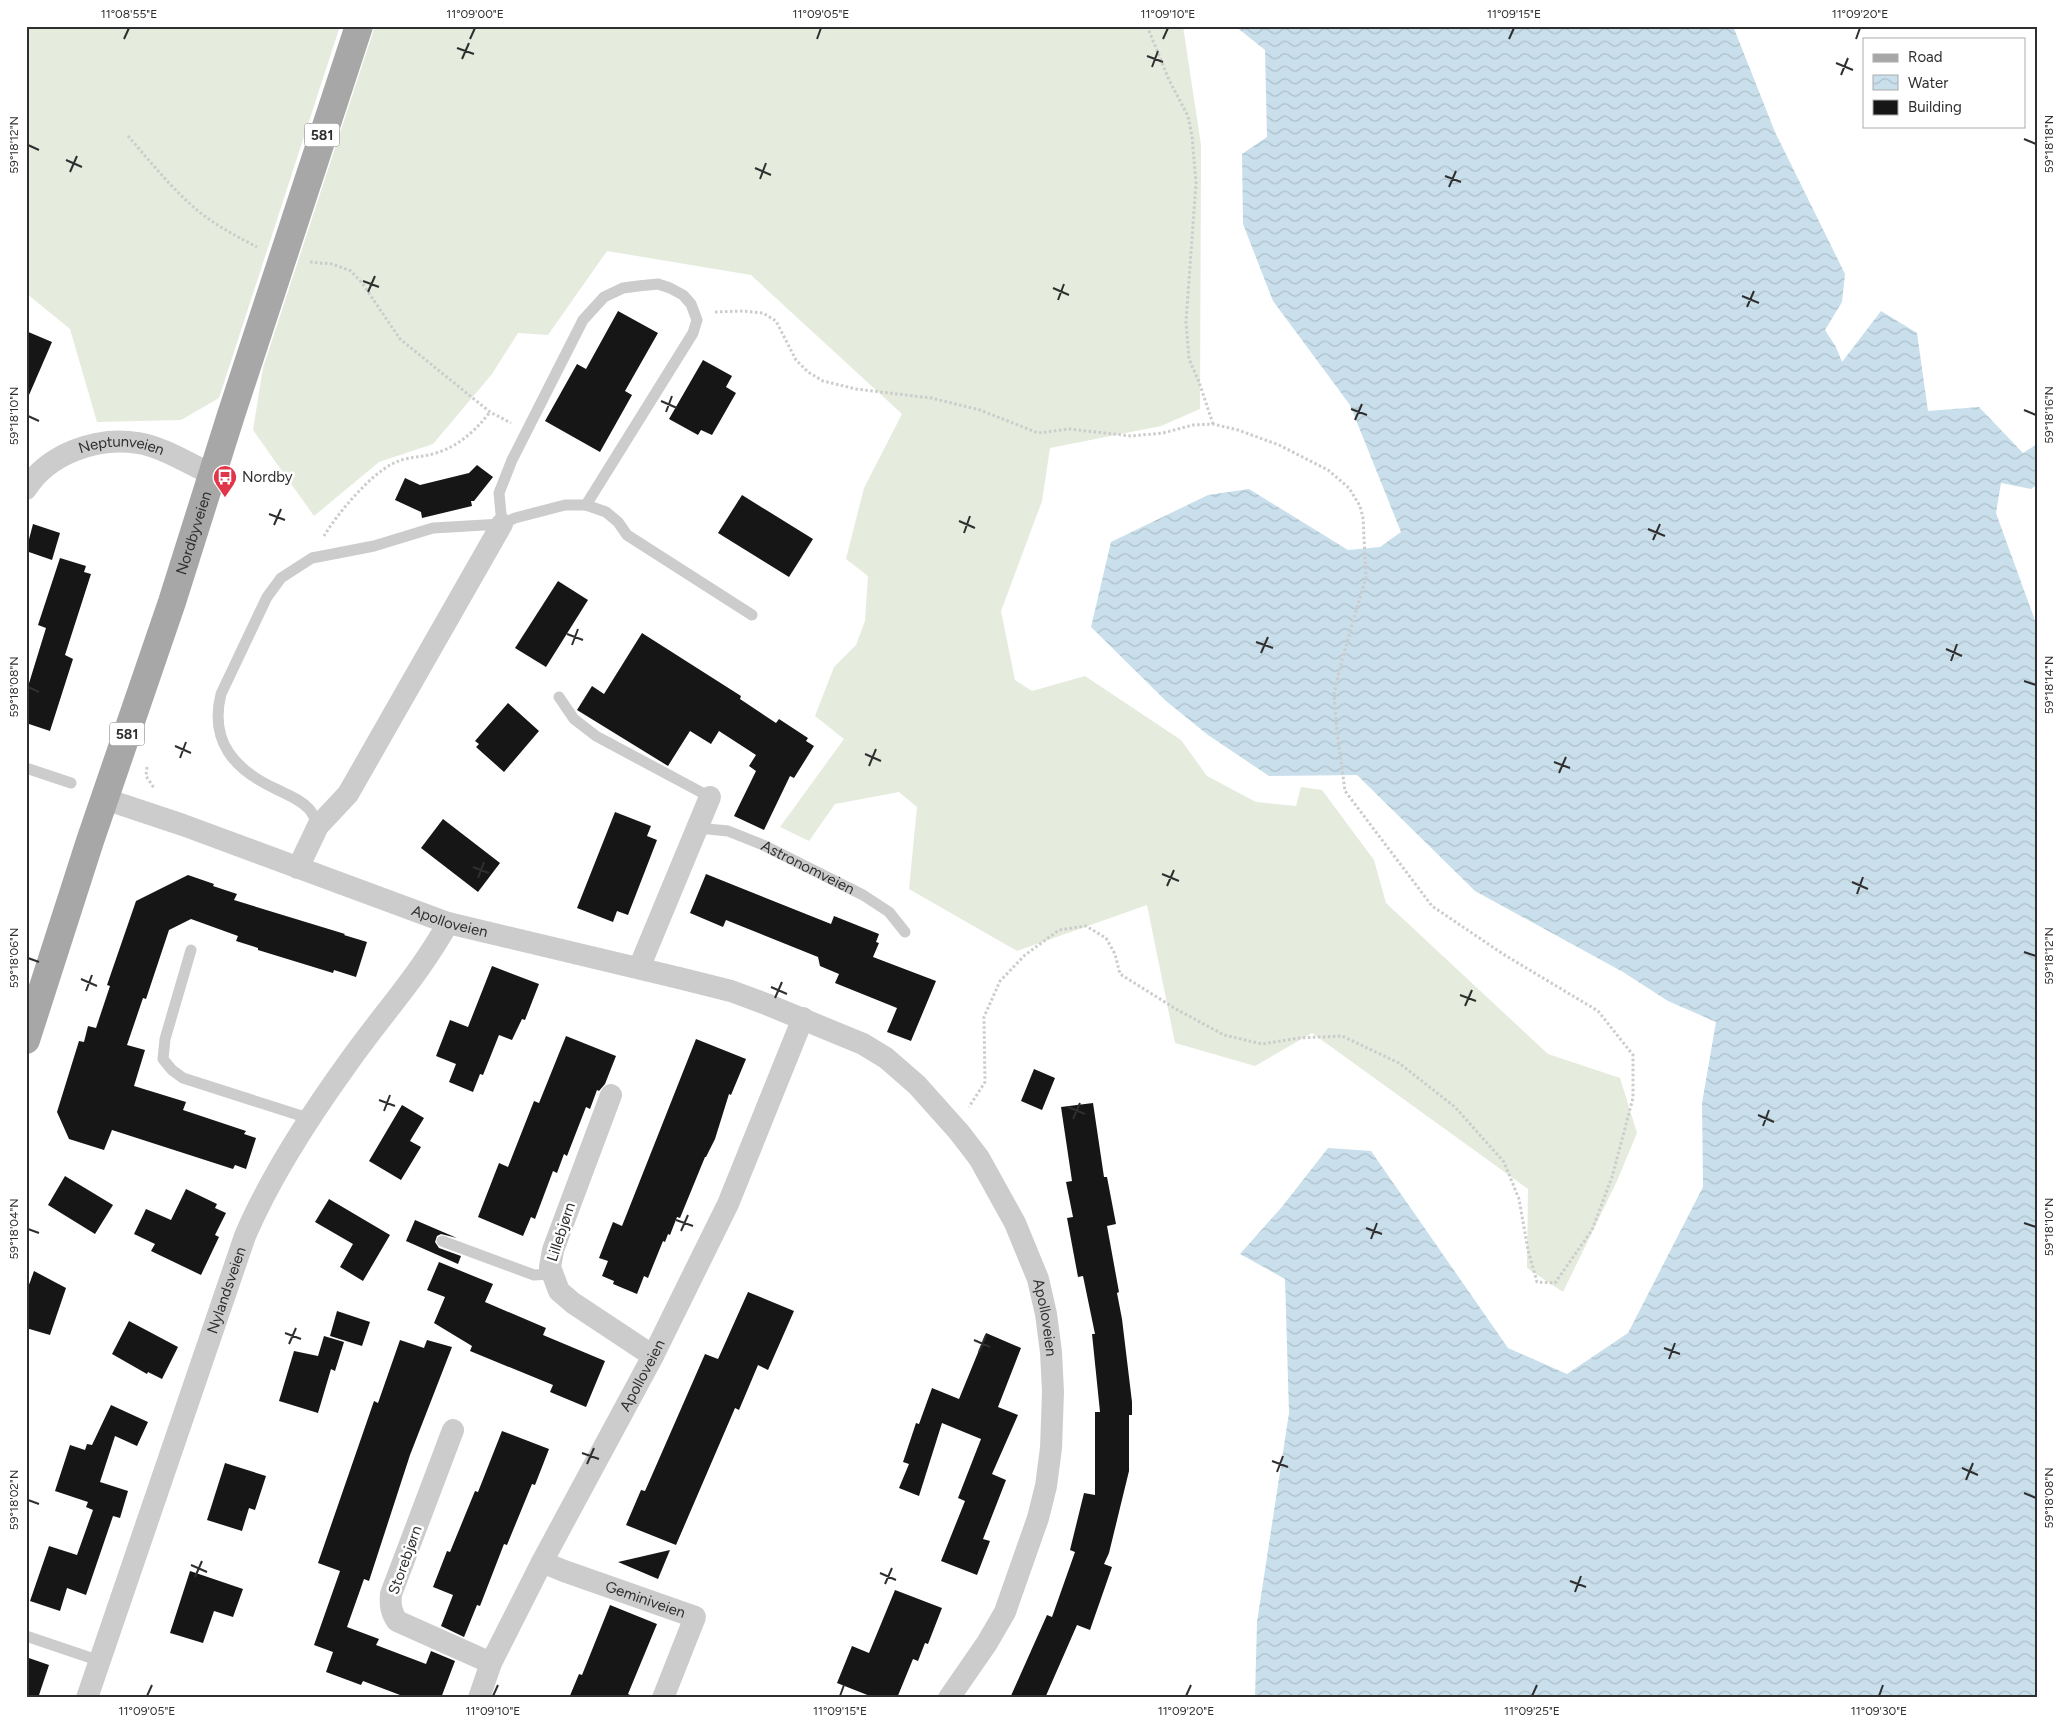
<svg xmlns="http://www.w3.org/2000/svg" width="2063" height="1724" font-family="Figtree,sans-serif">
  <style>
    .grass { fill: #e5ebdd }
    .water { fill: url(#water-waves) }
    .building { fill: #161616 }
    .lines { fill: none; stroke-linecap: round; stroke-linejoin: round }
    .path { stroke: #ccc; stroke-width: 3; stroke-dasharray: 2.5 2.5; stroke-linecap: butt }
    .lane { stroke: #ccc; stroke-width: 11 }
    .street { stroke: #ccc; stroke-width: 22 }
    .primary { stroke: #a7a7a7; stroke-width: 28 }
    .ticks { fill: none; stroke: #2f2f2f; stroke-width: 2 }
    .labels { text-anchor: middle; stroke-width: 5; stroke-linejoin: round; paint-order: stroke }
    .shield { fill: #fff; stroke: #6d6d6d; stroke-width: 1 }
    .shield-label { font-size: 14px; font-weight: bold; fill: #2f2f2f }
    .street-label { font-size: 15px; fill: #2f2f2f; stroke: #fff }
    .poi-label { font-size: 15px; fill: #2f2f2f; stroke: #fff; text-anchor: start }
    .neatline { fill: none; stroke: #2f2f2f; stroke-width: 2 }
    .ticks-label { font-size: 12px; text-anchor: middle; fill: #2f2f2f }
  </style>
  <defs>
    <pattern id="water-waves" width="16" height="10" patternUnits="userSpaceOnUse" patternTransform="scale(1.25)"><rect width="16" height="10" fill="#c9dfeb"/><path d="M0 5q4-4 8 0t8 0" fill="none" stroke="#adc0ca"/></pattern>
  </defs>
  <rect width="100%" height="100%" fill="#fff"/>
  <g class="grass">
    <path d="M 26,26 L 340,26 L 219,398 L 181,420 L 97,422 L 70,329 L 26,293 Z"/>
    <path d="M 375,26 L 1183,26 L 1201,145 L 1200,409 L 1161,426 L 1050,448 L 1042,501 L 1001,611 L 1015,680 L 1032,691 L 1085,676 L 1181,740 L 1207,776 L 1256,802 L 1296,806 L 1301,787 L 1322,790 L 1374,860 L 1386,903 L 1548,1054 L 1620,1078 L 1637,1133 L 1617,1181 L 1563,1292 L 1527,1268 L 1528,1189 L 1312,1033 L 1255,1066 L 1175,1043 L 1147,905 L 1017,951 L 909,889 L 917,807 L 899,792 L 835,804 L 809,841 L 780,827 L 844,739 L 815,716 L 834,667 L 856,645 L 865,621 L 868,576 L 846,559 L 864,488 L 902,414 L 751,275 L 607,251 L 548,335 L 518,333 L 492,374 L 433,444 L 379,462 L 314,516 L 253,430 L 263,368 Z"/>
  </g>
  <path class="water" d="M 1235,26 L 1733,26 L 1775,132 L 1845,274 L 1842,302 L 1825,330 L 1836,347 L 1842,362 L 1881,311 L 1917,333 L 1928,411 L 1979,407 L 2023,453 L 2037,444 L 2037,485 L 2031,489 L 2001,483 L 1996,513 L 2037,626 L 2037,1698 L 1255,1698 L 1257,1622 L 1289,1413 L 1285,1279 L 1240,1254 L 1281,1208 L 1328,1148 L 1371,1151 L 1508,1348 L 1567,1374 L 1628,1333 L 1703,1187 L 1702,1103 L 1716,1022 L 1668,1001 L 1623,972 L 1475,891 L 1357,775 L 1269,776 L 1208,735 L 1166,701 L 1091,627 L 1111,542 L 1208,495 L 1249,489 L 1348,550 L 1380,547 L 1401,532 L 1350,405 L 1273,301 L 1243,224 L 1242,154 L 1267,137 L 1265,50 Z"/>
  <g class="building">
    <path d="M 618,311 L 658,333 L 625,391 L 632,395 L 600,452 L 545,421 L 577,364 L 586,369 Z"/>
    <path d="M 26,331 L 52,342 L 26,402 Z"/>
    <path d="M 703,360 L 732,376 L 726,387 L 736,393 L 712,435 L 701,430 L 698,435 L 669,419 Z"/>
    <path d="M 477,465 L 493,477 L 474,501 L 471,501 L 472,506 L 422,518 L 421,512 L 395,500 L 405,478 L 420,485 L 469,473 Z"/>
    <path d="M 742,495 L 813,539 L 789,577 L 718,533 Z"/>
    <path d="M 33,524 L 60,533 L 52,560 L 26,551 Z"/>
    <path d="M 60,558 L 86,566 L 84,572 L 91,574 L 65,655 L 73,659 L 50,731 L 26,723 L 26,693 L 46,628 L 38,625 Z"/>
    <path d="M 558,581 L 588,600 L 546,667 L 515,648 Z"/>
    <path d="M 642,633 L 741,696 L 740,699 L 776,723 L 779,719 L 808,738 L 806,741 L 814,746 L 794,778 L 790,776 L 764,830 L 734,816 L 756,771 L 749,766 L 756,755 L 719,731 L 711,744 L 690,731 L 668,766 L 577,710 L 592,686 L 604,694 Z"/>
    <path d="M 508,703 L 539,731 L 504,772 L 476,747 L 479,744 L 475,741 Z"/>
    <path d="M 615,812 L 651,826 L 647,836 L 657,840 L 628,915 L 617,911 L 613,922 L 577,908 Z"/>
    <path d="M 443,819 L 500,863 L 478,892 L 421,848 Z"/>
    <path d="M 706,874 L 831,924 L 834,916 L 879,934 L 876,942 L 879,943 L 873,957 L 936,981 L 911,1041 L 887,1032 L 897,1008 L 835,983 L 839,974 L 820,966 L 818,957 L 726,920 L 723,927 L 690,913 Z"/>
    <path d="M 188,875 L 214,884 L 213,886 L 237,894 L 234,900 L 345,934 L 344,935 L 367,942 L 356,977 L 334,970 L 333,973 L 258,950 L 258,948 L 236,941 L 238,936 L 191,919 L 169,930 L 146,999 L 143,998 L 127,1045 L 145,1050 L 134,1086 L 186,1102 L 183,1110 L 246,1131 L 244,1134 L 256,1138 L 246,1169 L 235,1165 L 233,1169 L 112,1130 L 104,1150 L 69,1139 L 57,1112 L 79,1041 L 84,1042 L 88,1026 L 96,1028 L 110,986 L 107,985 L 136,901 Z"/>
    <path d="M 492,966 L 539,984 L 525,1020 L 522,1019 L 512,1040 L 499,1035 L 483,1075 L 480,1074 L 473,1092 L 449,1082 L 456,1064 L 436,1056 L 450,1020 L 468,1027 Z"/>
    <path d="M 566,1036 L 616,1056 L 605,1084 L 599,1091 L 597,1090 L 590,1109 L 586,1107 L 567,1156 L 564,1154 L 557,1173 L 553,1171 L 535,1219 L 531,1217 L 523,1236 L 478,1217 L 499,1163 L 508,1167 L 534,1101 L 539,1103 Z"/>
    <path d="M 696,1039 L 746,1059 L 731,1095 L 729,1094 L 715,1139 L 706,1157 L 705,1157 L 680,1218 L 677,1217 L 670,1235 L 668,1234 L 665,1242 L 663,1241 L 648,1278 L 644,1276 L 637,1294 L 613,1284 L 614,1281 L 602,1276 L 608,1261 L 599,1258 L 613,1222 L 622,1226 Z"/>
    <path d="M 1034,1069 L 1055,1078 L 1042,1110 L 1021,1101 Z"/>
    <path d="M 1093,1103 L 1104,1177 L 1107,1177 L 1116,1224 L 1107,1226 L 1119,1292 L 1117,1293 L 1122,1319 L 1132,1402 L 1132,1415 L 1129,1415 L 1129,1471 L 1109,1553 L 1104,1564 L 1112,1567 L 1090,1630 L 1077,1625 L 1045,1698 L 1010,1698 L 1047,1615 L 1052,1617 L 1075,1552 L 1070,1550 L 1084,1493 L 1095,1495 L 1095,1412 L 1100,1412 L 1092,1334 L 1095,1334 L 1083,1276 L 1078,1277 L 1067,1218 L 1073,1217 L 1066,1182 L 1072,1181 L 1061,1107 Z"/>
    <path d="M 402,1105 L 424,1118 L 410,1141 L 421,1147 L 401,1180 L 369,1161 Z"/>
    <path d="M 65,1176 L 113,1205 L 95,1234 L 48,1205 Z"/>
    <path d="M 186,1189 L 217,1204 L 215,1208 L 226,1213 L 215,1235 L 219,1237 L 201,1275 L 151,1251 L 155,1244 L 134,1234 L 146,1209 L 171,1220 Z"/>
    <path d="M 329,1199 L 390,1235 L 363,1281 L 340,1267 L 353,1244 L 315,1222 Z"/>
    <path d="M 415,1220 L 457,1238 L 441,1234 L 437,1236 L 435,1242 L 439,1248 L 461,1256 L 458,1264 L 406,1241 Z"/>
    <path d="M 439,1262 L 493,1284 L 485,1302 L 546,1328 L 543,1335 L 605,1361 L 586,1407 L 550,1392 L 553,1385 L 470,1351 L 472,1346 L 434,1323 L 445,1297 L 427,1290 Z"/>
    <path d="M 34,1271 L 66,1288 L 50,1335 L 26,1328 L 26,1293 Z"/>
    <path d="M 748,1292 L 794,1311 L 768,1370 L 758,1365 L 739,1410 L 735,1408 L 676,1545 L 626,1525 L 641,1490 L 645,1491 L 705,1354 L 718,1359 Z"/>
    <path d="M 337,1311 L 370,1322 L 362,1346 L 330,1336 Z"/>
    <path d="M 129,1321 L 178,1347 L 162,1379 L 148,1372 L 147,1374 L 112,1354 Z"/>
    <path d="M 986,1333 L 1021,1348 L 998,1407 L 1018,1415 L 992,1474 L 1006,1480 L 983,1539 L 990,1541 L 977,1575 L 941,1561 L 965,1501 L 958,1498 L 981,1439 L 942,1423 L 919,1496 L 899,1488 L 909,1464 L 903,1462 L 916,1423 L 919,1424 L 932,1388 L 959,1399 Z"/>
    <path d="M 324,1336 L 344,1342 L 335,1371 L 331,1369 L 318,1413 L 279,1401 L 294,1351 L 318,1356 Z"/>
    <path d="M 400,1340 L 424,1348 L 427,1340 L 452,1347 L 410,1455 L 369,1581 L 364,1579 L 347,1627 L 379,1639 L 376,1645 L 426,1664 L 431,1651 L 455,1661 L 441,1698 L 408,1698 L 363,1681 L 361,1685 L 326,1672 L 333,1652 L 314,1645 L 340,1571 L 318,1563 L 374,1401 L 378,1403 Z"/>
    <path d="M 111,1405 L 148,1422 L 137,1446 L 115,1436 L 100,1482 L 128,1491 L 120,1518 L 113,1516 L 86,1595 L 67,1588 L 60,1611 L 30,1601 L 49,1546 L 77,1555 L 93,1510 L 86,1507 L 88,1502 L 55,1491 L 70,1445 L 85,1450 L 87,1444 L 92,1445 Z"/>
    <path d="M 502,1431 L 549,1449 L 535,1485 L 532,1484 L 507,1545 L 504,1544 L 480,1606 L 477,1605 L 464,1637 L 441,1626 L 453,1595 L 433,1587 L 447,1551 L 450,1552 L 475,1491 L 478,1492 Z"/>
    <path d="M 225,1463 L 266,1476 L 255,1510 L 249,1508 L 242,1531 L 207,1520 Z"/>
    <path d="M 670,1550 L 658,1579 L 618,1562 Z"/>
    <path d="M 190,1571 L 243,1589 L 233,1617 L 214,1611 L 203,1643 L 170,1633 Z"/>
    <path d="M 895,1590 L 942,1608 L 928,1644 L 925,1643 L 918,1661 L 913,1659 L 897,1698 L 875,1698 L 837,1683 L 852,1646 L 869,1653 Z"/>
    <path d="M 610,1605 L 657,1624 L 628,1694 L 636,1698 L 569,1698 L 579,1674 L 582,1675 Z"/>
    <path d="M 26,1657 L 49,1665 L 38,1698 L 26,1698 Z"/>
  </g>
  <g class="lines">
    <g class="path">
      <path d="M 1147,26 L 1169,80 L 1188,116 L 1192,136 L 1196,183 L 1186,322 L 1189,359 L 1199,382 L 1213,424"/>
      <path d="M 128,136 C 150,161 171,188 197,210 C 215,225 236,236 257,247"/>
      <path d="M 310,262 L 332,264 L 351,271 L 362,283 L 400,339 L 490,412 L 511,423"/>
      <path d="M 715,312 L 741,311 L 763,313 L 776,321 L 796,360 L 808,372 L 823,381 L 856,389 L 931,398 L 980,410 L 1038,433 L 1069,429 L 1131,436 L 1163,433 L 1193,425 L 1213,424 L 1238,430 L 1279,445 L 1328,470 L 1349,488 L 1360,506 L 1363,518 L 1366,577 L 1342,660 L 1334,694 L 1337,731 L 1345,791 L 1432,906 L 1503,954 L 1598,1011 L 1633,1055 L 1633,1098 L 1612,1177 L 1592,1230 L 1555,1283 L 1537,1282 L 1528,1250 L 1519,1199 L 1504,1162 L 1455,1107 L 1399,1063 L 1342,1036 L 1299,1038 L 1262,1044 L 1224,1035 L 1176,1009 L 1120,974 L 1115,954 L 1106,938 L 1086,926 L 1059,930 L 1025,955 L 1000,981 L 984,1017 L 985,1082 L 969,1107"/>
      <path d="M 324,536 C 337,514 369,476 392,464 C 406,456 421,458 436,453 C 459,446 475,431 490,412"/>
      <path d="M 147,767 L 146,776 L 154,788"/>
    </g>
    <g class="lane">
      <path d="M 502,524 L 499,493 L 512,460 L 583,320 L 604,297 L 623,288 L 638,286 L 658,284 L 670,288 L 683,295 L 691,304 L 697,320 L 693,333 L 586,505"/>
      <path d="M 559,697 L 574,719 L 596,736 L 710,797"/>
      <path d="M 26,768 L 71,783"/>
      <path d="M 318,826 C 315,820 313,813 309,809 C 300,799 288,795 276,789 C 235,770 209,742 221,694 L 267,597 L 281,578 L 312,558 L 374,546 L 433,528 L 502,524 L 515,518 L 565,505 L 586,505 L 606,512 L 618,522 L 627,535 L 752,615"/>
      <path id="s1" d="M 698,828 L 728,831 L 763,845 L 863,895 L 889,912 L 905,932"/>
      <path d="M 191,950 L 165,1039 L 163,1059 L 172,1070 L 183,1078 L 311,1119"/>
      <path d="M 442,1241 L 534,1275 L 551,1274"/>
      <path d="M 26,1636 L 100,1661"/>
    </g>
    <g class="street">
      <path id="s2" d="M 26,489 C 48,454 97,436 138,443 C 163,447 189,464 213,475"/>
      <path id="s3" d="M 105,799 L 183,825 L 448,923 L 679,978 L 731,991 L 766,1004 L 863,1044 L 886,1058 L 917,1085 L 959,1132 L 979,1158 L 1015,1223 L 1038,1279 L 1046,1314 L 1051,1352 L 1053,1392 L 1051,1448 L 1046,1486 L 1038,1518 L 1005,1612 L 987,1643 L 949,1698"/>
      <path d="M 298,868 L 318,826 L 348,794 L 502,524"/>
      <path d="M 639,968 L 710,797"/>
      <path d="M 611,1095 L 553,1250 L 550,1267 L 559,1291 L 573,1303 L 653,1356"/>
      <path d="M 453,1430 L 391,1594 C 390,1605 391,1612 397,1621 L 491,1663"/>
      <path id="s4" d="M 542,1562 L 564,1571 L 695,1617 L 663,1698"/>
      <path id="s5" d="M 87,1698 L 245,1236 C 271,1175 309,1117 348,1063 C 381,1016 420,974 448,923"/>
      <path id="s6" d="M 479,1698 L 491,1663 L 542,1562 L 653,1356 L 728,1204 L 803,1018"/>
    </g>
    <path class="primary" id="s7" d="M 26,1040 L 90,841 L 172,602 L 231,415 L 359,26"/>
  </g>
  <path class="ticks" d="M 124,39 L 129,28M 470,39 L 475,28M 817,39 L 821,28M 1163,39 L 1168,28M 1509,39 L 1514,28M 1856,39 L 1860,28M 457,48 L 474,54M 1147,56 L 1163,62M 462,59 L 469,43M 1836,63 L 1853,70M 1152,67 L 1158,51M 1841,75 L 1848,58M 2024,139 L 2036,144M 28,145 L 39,150M 66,160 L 82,167M 755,168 L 771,175M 70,172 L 77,156M 1445,176 L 1461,182M 760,179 L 766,163M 1449,187 L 1456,171M 363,281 L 379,287M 1053,288 L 1069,295M 368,292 L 375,276M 1742,296 L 1759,303M 1058,300 L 1064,284M 1747,307 L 1754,291M 661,401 L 677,408M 1351,409 L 1367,415M 2024,410 L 2036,415M 666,412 L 672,396M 28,416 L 39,421M 1355,420 L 1362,404M 269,514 L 285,520M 959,521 L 975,528M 274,525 L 281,509M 1648,529 L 1665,536M 964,533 L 970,516M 1653,540 L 1660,524M 567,634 L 583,640M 1256,642 L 1273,648M 572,645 L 578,629M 1946,649 L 1962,656M 1261,653 L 1268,637M 1951,661 L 1957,644M 2024,681 L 2036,685M 28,687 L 39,692M 175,746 L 191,753M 865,754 L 881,761M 180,758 L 186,742M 1554,762 L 1570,768M 869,766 L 876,749M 1559,773 L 1566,757M 473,867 L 489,873M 1162,874 L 1179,881M 478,878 L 484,862M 1852,882 L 1868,889M 1167,886 L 1174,870M 1857,894 L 1863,877M 2024,952 L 2036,956M 28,958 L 39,962M 81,979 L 97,986M 771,987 L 787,994M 86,991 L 92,975M 1460,995 L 1476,1001M 775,998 L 782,982M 1465,1006 L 1472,990M 379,1100 L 395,1106M 1068,1107 L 1085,1114M 384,1111 L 390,1095M 1758,1115 L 1774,1122M 1073,1119 L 1080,1103M 1763,1126 L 1769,1110M 676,1220 L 693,1226M 2024,1223 L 2036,1227M 1366,1228 L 1382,1234M 28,1229 L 39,1233M 681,1231 L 688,1215M 1371,1239 L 1377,1223M 285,1333 L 301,1339M 974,1340 L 990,1347M 289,1344 L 296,1328M 1664,1348 L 1680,1354M 979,1352 L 986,1335M 1669,1359 L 1675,1343M 582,1453 L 599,1459M 1272,1461 L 1288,1467M 587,1464 L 594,1448M 1962,1468 L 1978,1475M 1277,1472 L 1283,1456M 1966,1480 L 1973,1463M 2024,1493 L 2036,1498M 28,1500 L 39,1504M 191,1565 L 207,1572M 880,1573 L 896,1580M 195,1577 L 202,1561M 1570,1581 L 1586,1587M 885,1584 L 892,1568M 1575,1592 L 1581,1576M 147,1696 L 152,1685M 493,1696 L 498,1685M 840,1696 L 844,1685M 1186,1696 L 1191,1685M 1532,1696 L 1537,1685M 1879,1696 L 1883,1685"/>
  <defs>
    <g id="bus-pin" transform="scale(1.25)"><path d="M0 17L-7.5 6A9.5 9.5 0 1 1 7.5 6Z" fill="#e0364a" stroke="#fff"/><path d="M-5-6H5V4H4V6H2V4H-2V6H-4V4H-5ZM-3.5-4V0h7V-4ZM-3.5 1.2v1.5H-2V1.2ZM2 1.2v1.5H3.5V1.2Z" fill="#fff"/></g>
  </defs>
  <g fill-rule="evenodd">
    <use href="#bus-pin" x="225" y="477"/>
  </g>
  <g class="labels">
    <g class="shield">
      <rect x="304.5" y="123.5" width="35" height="23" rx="4"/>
      <rect x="109.5" y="722.5" width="35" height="23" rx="4"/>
    </g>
    <g class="shield-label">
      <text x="322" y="140">581</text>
      <text x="127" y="739">581</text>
    </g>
    <g class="street-label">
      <text dy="5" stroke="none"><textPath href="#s2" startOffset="111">Neptunveien</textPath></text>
      <text dy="5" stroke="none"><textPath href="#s7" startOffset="534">Nordbyveien</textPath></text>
      <text dy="5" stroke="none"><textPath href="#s1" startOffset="118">Astronomveien</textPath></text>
      <text dy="5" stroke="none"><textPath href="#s3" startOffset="366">Apolloveien</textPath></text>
      <text transform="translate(561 1232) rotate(-72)" y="5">Lillebjørn</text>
      <text dy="5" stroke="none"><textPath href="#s5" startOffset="431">Nylandsveien</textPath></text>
      <text dy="5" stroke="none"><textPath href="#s3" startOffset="1136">Apolloveien</textPath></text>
      <text dy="5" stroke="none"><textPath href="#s6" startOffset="362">Apolloveien</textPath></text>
      <text transform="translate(405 1560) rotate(-70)" y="5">Storebjørn</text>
      <text dy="5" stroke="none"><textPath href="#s4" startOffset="110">Geminiveien</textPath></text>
    </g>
    <g class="poi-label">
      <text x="242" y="482">Nordby</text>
    </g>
  </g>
  <rect width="2063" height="1724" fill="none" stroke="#ffffff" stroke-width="55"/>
  <rect x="1863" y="38" width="162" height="90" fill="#ffffff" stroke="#acacac"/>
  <rect x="1873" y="54" width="25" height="8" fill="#a7a7a7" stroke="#acacac"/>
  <text x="1908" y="62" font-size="15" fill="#2f2f2f">Road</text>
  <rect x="1873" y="75" width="25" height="15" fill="url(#water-waves)" stroke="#acacac"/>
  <text x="1908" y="88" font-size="15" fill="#2f2f2f">Water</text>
  <rect x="1873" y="100" width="25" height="15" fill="#161616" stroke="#acacac"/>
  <text x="1908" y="112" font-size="15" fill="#2f2f2f">Building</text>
  <rect x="28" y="28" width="2008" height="1668" class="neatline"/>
  <g class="ticks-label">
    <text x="129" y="18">11°08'55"E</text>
    <text x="475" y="18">11°09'00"E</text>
    <text x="821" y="18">11°09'05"E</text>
    <text x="1168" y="18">11°09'10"E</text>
    <text x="1514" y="18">11°09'15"E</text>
    <text x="1860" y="18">11°09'20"E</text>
    <text transform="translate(2049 144) rotate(-90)" y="4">59°18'18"N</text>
    <text transform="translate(14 145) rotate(-90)" y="4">59°18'12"N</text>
    <text transform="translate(2049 415) rotate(-90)" y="4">59°18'16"N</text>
    <text transform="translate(14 416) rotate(-90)" y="4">59°18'10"N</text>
    <text transform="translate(2049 685) rotate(-90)" y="4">59°18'14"N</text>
    <text transform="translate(14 687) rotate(-90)" y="4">59°18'08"N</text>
    <text transform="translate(2049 956) rotate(-90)" y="4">59°18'12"N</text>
    <text transform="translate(14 958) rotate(-90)" y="4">59°18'06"N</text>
    <text transform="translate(2049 1227) rotate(-90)" y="4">59°18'10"N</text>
    <text transform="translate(14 1229) rotate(-90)" y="4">59°18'04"N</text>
    <text transform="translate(2049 1498) rotate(-90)" y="4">59°18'08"N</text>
    <text transform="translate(14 1500) rotate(-90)" y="4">59°18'02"N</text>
    <text x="147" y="1715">11°09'05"E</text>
    <text x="493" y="1715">11°09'10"E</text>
    <text x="840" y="1715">11°09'15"E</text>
    <text x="1186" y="1715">11°09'20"E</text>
    <text x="1532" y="1715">11°09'25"E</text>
    <text x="1879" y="1715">11°09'30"E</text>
  </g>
</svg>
